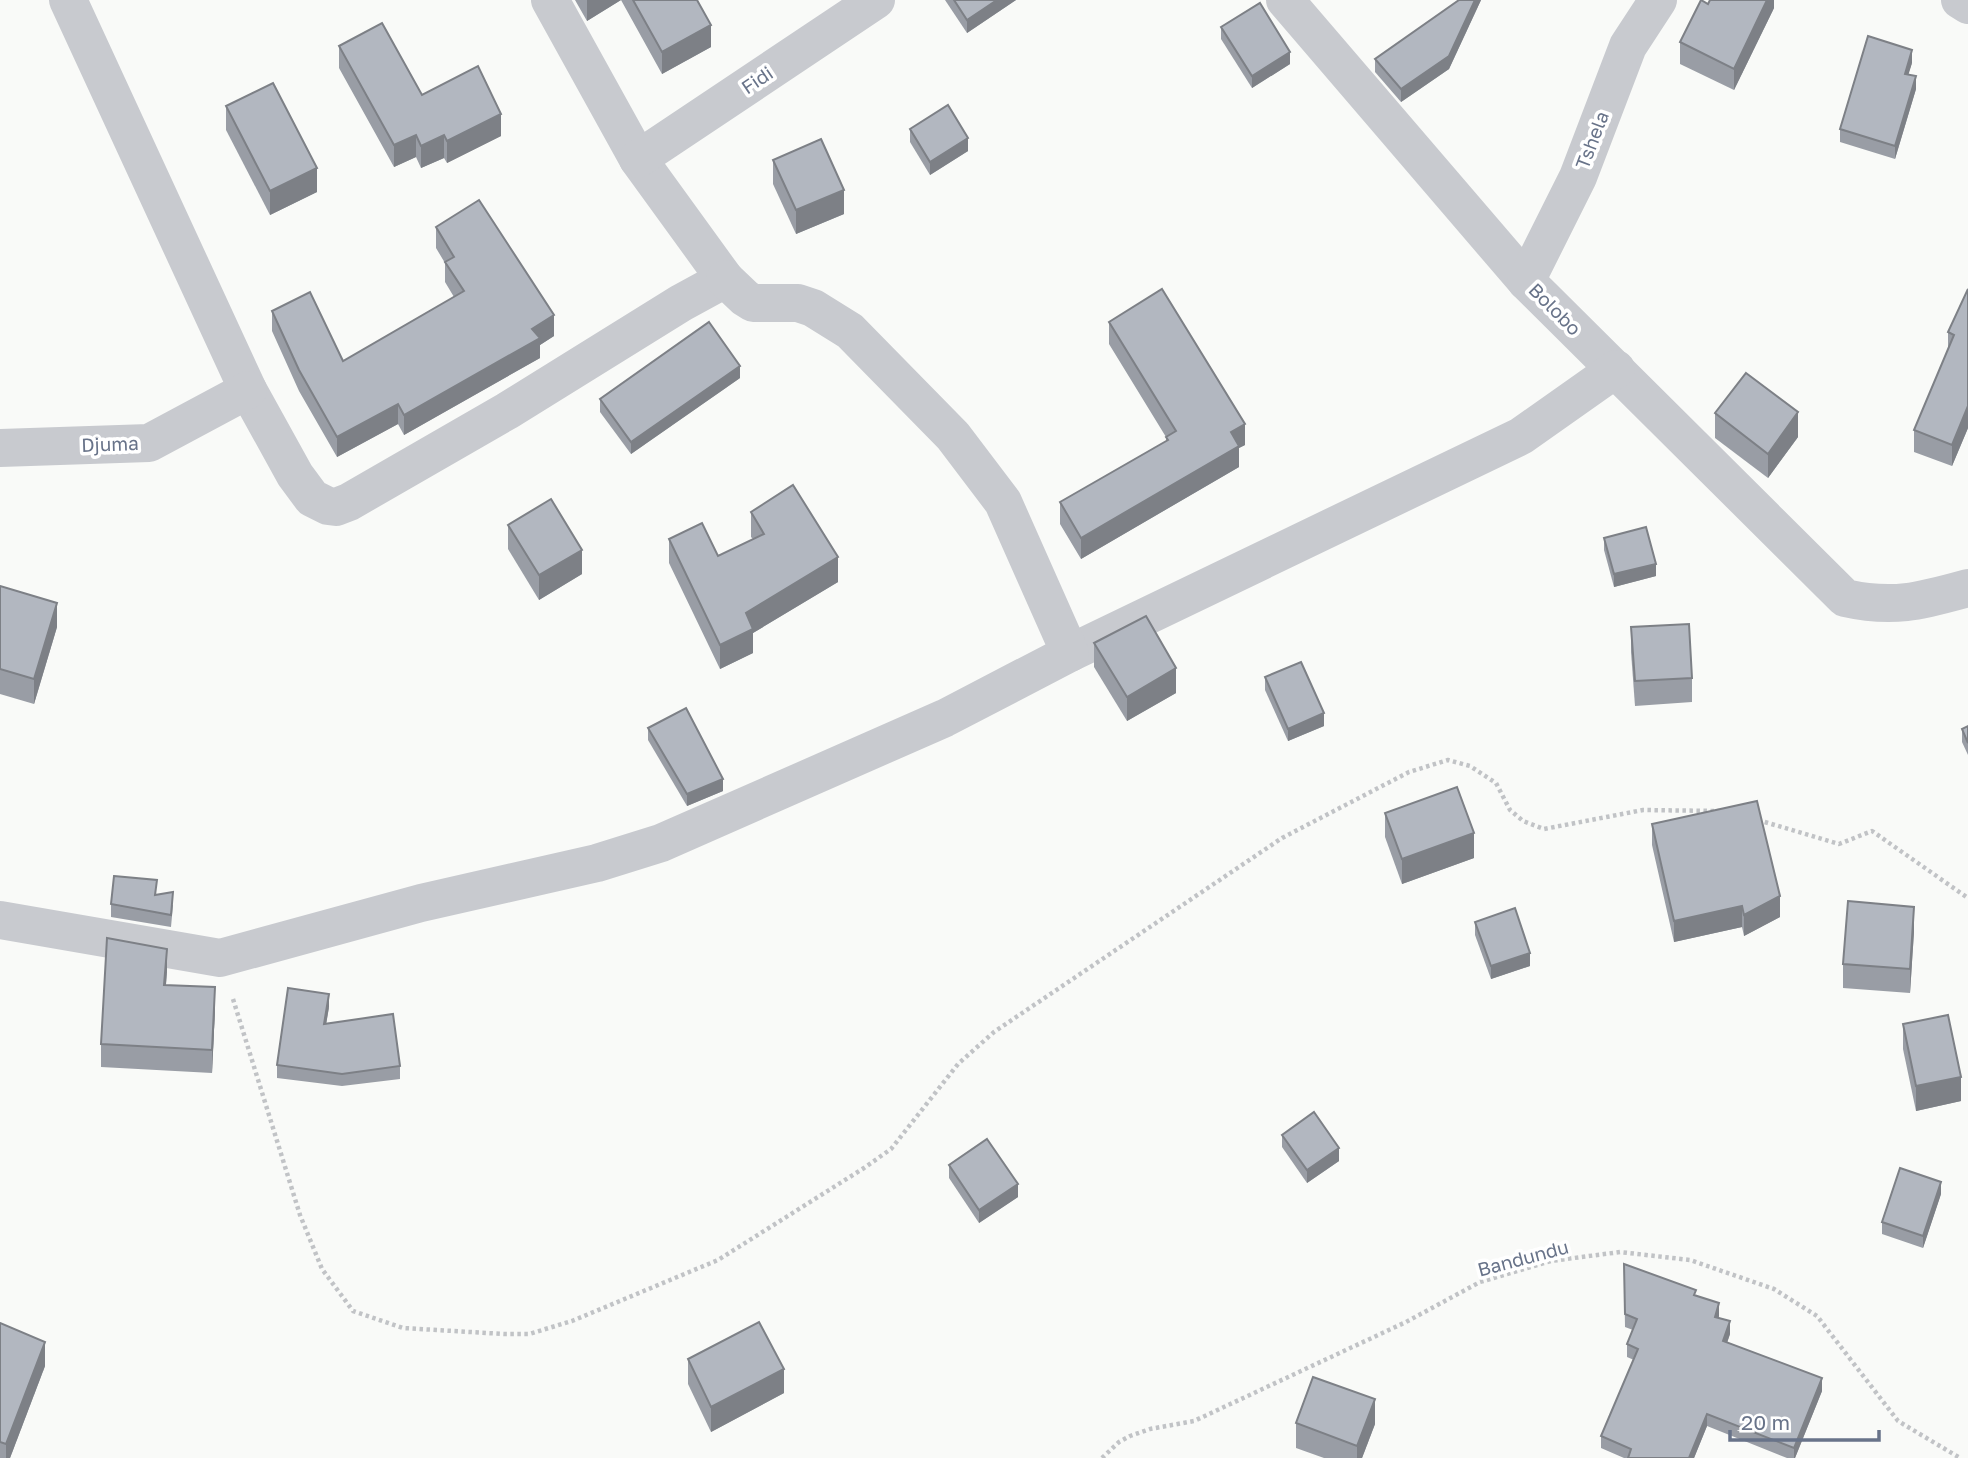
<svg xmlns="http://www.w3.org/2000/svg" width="1968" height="1458" font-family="'Golos Text',sans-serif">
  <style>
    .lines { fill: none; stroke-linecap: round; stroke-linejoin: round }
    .path { stroke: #c1c3c6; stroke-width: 4.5; stroke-dasharray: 3.5 3.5; stroke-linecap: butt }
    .minor { stroke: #c8cacf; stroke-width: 38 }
    .wall { fill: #999da5 }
    .shaded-wall { fill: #7d8086 }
    .building { fill: #b2b7c0; stroke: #7d8086; stroke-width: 2 }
    .labels { text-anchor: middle; stroke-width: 7; stroke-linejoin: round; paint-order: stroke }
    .street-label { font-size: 19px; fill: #687389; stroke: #fff }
  </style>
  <rect width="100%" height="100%" fill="#f9faf8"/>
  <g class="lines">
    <g class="path">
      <path d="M 1758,820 L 1839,844 L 1872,831 L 1968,898"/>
      <path d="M 233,999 L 300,1215 L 322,1269 L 353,1311 L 403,1328 L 504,1334 L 529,1334 L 572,1321 L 718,1260 L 864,1168 L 891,1149 L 958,1064 L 994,1032 L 1282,838 L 1409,772 L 1448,760 L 1470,766 L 1496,783 L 1510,810 L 1523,821 L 1544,829 L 1643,810 L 1719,811"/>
      <path d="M 1102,1458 L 1119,1442 L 1130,1436 L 1150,1429 L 1194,1421 L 1406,1322 L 1480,1282 L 1551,1261 L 1620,1252 L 1690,1260 L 1774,1289 L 1817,1316 L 1898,1421 L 1960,1458"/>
    </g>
    <g class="minor">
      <path d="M 68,0 L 248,390 L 295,475 L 312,498 L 328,506 L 336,507 L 349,502 L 507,411 L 681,303 L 725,279 L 638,159 L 550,0"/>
      <path d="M 1285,0 L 1526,281 L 1845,598 C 1894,609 1921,601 1968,588"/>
      <path d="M 1960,0 L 1968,5"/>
      <path d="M 638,159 L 876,0"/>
      <path d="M 1526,281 L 1578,177 L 1628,46 L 1658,0"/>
      <path d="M 0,448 L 149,443 L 248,390"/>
      <path d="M 1070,653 L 1521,436 L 1616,369"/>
      <path d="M 0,920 L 220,958 L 421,903 L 597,863 L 661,843 L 945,718 L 1070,653 L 1003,502 L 953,436 L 850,331 L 813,308 L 798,303 L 753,303 L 745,298 L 725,279"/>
    </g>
  </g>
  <g class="wall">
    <path d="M 575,0 L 697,0 L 711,47 L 662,74 L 621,0 L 587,21 Z"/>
    <path d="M 945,0 L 1016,0 L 967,33 Z"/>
    <path d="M 1459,0 L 1481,0 L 1449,69 L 1401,102 L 1375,72 L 1375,59 Z"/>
    <path d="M 1774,0 L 1774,8 L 1734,90 L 1680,64 L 1680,42 L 1708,4 Z"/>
    <path d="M 1221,27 L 1290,64 L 1252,88 L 1221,39 Z"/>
    <path d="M 339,46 L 422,95 L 501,136 L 447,163 L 444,158 L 421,168 L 416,157 L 394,167 L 339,68 Z"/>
    <path d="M 1912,63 L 1908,74 L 1916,89 L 1895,159 L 1840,142 L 1840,129 Z"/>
    <path d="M 226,106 L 317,192 L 270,215 L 226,130 Z"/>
    <path d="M 910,129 L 968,151 L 930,175 L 910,142 Z"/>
    <path d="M 773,160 L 844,214 L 796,234 L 773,184 Z"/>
    <path d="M 436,227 L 554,336 L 540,345 L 540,358 L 404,435 L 398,424 L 337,457 L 299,391 L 272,331 L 272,311 L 343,361 L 454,297 L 445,282 L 445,263 L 436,248 Z"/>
    <path d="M 1968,289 L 1968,428 L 1952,466 L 1914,452 L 1914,430 L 1948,349 L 1948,332 Z"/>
    <path d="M 1109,322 L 1245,445 L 1239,448 L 1239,467 L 1081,559 L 1060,524 L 1060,502 L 1166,442 L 1166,437 L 1109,344 Z"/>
    <path d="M 740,378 L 631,454 L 600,412 L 600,399 Z"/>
    <path d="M 1715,413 L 1798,437 L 1768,478 L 1715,438 Z"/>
    <path d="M 751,512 L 838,582 L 753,633 L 753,653 L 720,669 L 669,563 L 669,539 L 718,556 L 753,539 L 751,537 Z"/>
    <path d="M 508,525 L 582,574 L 539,600 L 508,549 Z"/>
    <path d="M 1604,538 L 1656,576 L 1614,587 L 1604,550 Z"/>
    <path d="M 0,586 L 57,627 L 34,704 L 0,694 Z"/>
    <path d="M 1631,627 L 1692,678 L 1692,702 L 1635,706 L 1631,652 Z"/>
    <path d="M 1094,643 L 1176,693 L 1127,721 L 1094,667 Z"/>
    <path d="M 1265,677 L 1324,726 L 1288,741 L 1265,690 Z"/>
    <path d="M 1968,726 L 1968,755 L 1962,742 L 1962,729 Z"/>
    <path d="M 648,728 L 723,791 L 687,806 L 648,740 Z"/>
    <path d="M 1385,813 L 1474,858 L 1402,884 L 1385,837 Z"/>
    <path d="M 1652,824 L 1780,917 L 1744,936 L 1742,927 L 1674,942 L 1652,845 Z"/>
    <path d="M 156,894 L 173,905 L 171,927 L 111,917 L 111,904 Z"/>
    <path d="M 1475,922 L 1530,966 L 1491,979 L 1475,935 Z"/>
    <path d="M 1914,931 L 1910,993 L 1843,988 L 1843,964 Z"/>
    <path d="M 167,971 L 166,985 L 215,1009 L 212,1073 L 101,1067 L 101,1044 Z"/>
    <path d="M 329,1007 L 326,1024 L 400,1066 L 400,1079 L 342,1086 L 277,1078 L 277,1065 Z"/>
    <path d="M 1903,1024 L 1961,1101 L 1916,1111 L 1903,1049 Z"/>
    <path d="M 1282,1135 L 1339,1161 L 1307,1183 L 1282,1147 Z"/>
    <path d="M 949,1165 L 1018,1197 L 979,1223 L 949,1178 Z"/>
    <path d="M 1941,1194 L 1923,1248 L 1882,1234 L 1882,1222 Z"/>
    <path d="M 1624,1264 L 1696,1296 L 1719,1316 L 1718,1318 L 1730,1334 L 1727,1343 L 1822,1391 L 1795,1458 L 1787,1458 L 1707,1426 L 1694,1458 L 1624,1458 L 1601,1448 L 1601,1436 L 1634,1360 L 1627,1357 L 1627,1344 L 1633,1330 L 1625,1327 Z"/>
    <path d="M 0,1323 L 45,1366 L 10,1458 L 0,1458 Z"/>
    <path d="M 688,1359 L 784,1393 L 711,1432 L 688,1384 Z"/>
    <path d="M 1296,1423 L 1375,1424 L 1362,1458 L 1324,1458 L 1296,1448 Z"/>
  </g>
  <g class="shaded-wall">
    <path d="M 587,0 L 621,0 L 587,21 Z"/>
    <path d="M 997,0 L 1016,0 L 967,33 L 967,20 Z"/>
    <path d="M 1475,0 L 1481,0 L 1449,69 L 1401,102 L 1401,89 Z"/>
    <path d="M 1767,0 L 1774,0 L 1774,8 L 1734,90 L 1734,69 Z"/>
    <path d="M 711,25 L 711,47 L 662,74 L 662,52 Z"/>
    <path d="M 1912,50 L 1912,63 L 1905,86 L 1905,74 Z"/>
    <path d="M 1290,52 L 1290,64 L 1252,88 L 1252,76 Z"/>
    <path d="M 1916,76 L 1916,89 L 1895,159 L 1895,146 Z"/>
    <path d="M 501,114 L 501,136 L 447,163 L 447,141 Z"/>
    <path d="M 416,135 L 416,157 L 394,167 L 394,145 Z"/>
    <path d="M 444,135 L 444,158 L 421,168 L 421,146 Z"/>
    <path d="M 968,138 L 968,151 L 930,175 L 930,162 Z"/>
    <path d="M 317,168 L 317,192 L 270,215 L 270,191 Z"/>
    <path d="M 844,190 L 844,214 L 796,234 L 796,210 Z"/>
    <path d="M 554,315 L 554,336 L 540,345 L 540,358 L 404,435 L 404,415 Z"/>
    <path d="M 740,366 L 740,378 L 631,454 L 631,442 Z"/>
    <path d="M 398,404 L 398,424 L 337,457 L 337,437 Z"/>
    <path d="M 1968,406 L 1968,428 L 1952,466 L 1952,445 Z"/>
    <path d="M 1798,412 L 1798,437 L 1768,478 L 1768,454 Z"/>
    <path d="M 1245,424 L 1245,445 L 1239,448 L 1239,467 L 1081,559 L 1081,538 L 1231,432 Z"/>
    <path d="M 582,550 L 582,574 L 539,600 L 539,575 Z"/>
    <path d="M 838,557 L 838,582 L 753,633 L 753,653 L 720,669 L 720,645 L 746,613 Z"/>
    <path d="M 1656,564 L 1656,576 L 1614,587 L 1614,574 Z"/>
    <path d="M 57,603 L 57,627 L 34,704 L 34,679 Z"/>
    <path d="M 1176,668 L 1176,693 L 1127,721 L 1127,697 Z"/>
    <path d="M 1324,713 L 1324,726 L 1288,741 L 1288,729 Z"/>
    <path d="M 723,779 L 723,791 L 687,806 L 687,794 Z"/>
    <path d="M 1474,833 L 1474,858 L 1402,884 L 1402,859 Z"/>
    <path d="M 1780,896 L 1780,917 L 1744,936 L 1744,915 Z"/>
    <path d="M 1742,906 L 1742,927 L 1674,942 L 1674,921 Z"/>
    <path d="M 1914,907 L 1914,931 L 1910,993 L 1910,969 Z"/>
    <path d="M 167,949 L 167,971 L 164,1007 L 164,985 Z"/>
    <path d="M 1530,953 L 1530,966 L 1491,979 L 1491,966 Z"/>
    <path d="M 215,987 L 215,1009 L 212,1073 L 212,1050 Z"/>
    <path d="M 329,994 L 329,1007 L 324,1037 L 324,1024 Z"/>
    <path d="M 1961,1077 L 1961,1101 L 1916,1111 L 1916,1086 Z"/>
    <path d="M 1339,1148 L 1339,1161 L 1307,1183 L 1307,1170 Z"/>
    <path d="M 1941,1182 L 1941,1194 L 1923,1248 L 1923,1236 Z"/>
    <path d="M 1018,1184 L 1018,1197 L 979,1223 L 979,1210 Z"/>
    <path d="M 1719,1303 L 1719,1316 L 1715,1329 L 1715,1317 Z"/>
    <path d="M 1730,1321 L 1730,1334 L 1723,1354 L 1723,1341 Z"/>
    <path d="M 45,1342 L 45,1366 L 10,1458 L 6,1458 L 6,1444 Z"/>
    <path d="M 784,1369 L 784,1393 L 711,1432 L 711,1407 Z"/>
    <path d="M 1822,1378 L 1822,1391 L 1795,1458 L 1794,1458 L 1794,1448 Z"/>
    <path d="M 1375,1399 L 1375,1424 L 1362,1458 L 1357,1458 L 1357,1446 Z"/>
    <path d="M 1707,1414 L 1707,1426 L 1694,1458 L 1689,1458 Z"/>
  </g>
  <g class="building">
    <path d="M 633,0 L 697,0 L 711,25 L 662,52 Z"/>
    <path d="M 954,0 L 997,0 L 967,20 Z"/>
    <path d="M 1459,0 L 1475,0 L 1449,56 L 1401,89 L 1375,59 Z"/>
    <path d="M 1701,0 L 1708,4 L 1710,0 L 1767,0 L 1734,69 L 1680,42 Z"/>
    <path d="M 1260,3 L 1290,52 L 1252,76 L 1221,27 Z"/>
    <path d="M 382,23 L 422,95 L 478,66 L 501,114 L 447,141 L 444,135 L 421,146 L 416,135 L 394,145 L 339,46 Z"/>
    <path d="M 1868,36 L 1912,50 L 1905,74 L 1916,76 L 1895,146 L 1840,129 Z"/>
    <path d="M 273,83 L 317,168 L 270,191 L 226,106 Z"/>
    <path d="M 948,105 L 968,138 L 930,162 L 910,129 Z"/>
    <path d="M 821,139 L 844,190 L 796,210 L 773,160 Z"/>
    <path d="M 479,200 L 554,315 L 532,329 L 540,338 L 404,415 L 398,404 L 337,437 L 299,370 L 272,311 L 310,292 L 343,361 L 464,291 L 445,262 L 454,257 L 436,227 Z"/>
    <path d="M 1162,289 L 1245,424 L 1231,432 L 1239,446 L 1081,538 L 1060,502 L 1168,440 L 1166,437 L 1176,431 L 1109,322 Z"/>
    <path d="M 1968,289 L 1968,406 L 1952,445 L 1914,430 L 1954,335 L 1948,332 Z"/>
    <path d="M 709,322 L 740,366 L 631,442 L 600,399 Z"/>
    <path d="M 1746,373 L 1798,412 L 1768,454 L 1715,413 Z"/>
    <path d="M 793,485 L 838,557 L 746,613 L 753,629 L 720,645 L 669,539 L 702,523 L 718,556 L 764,534 L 751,512 Z"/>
    <path d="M 551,499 L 582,550 L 539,575 L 508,525 Z"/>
    <path d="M 1646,527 L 1656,564 L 1614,574 L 1604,538 Z"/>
    <path d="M 0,586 L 57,603 L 34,679 L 0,669 Z"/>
    <path d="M 1146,616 L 1176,668 L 1127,697 L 1094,643 Z"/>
    <path d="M 1689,624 L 1692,678 L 1635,681 L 1631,627 Z"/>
    <path d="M 1301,662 L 1324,713 L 1288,729 L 1265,677 Z"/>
    <path d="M 686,708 L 723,779 L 687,794 L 648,728 Z"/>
    <path d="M 1968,726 L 1968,743 L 1962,729 Z"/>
    <path d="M 1457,787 L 1474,833 L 1402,859 L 1385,813 Z"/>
    <path d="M 1757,801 L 1780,896 L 1744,915 L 1742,906 L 1674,921 L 1652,824 Z"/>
    <path d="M 114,876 L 157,880 L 155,895 L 173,892 L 171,915 L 111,904 Z"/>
    <path d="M 1848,901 L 1914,907 L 1910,969 L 1843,964 Z"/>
    <path d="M 1515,908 L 1530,953 L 1491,966 L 1475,922 Z"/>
    <path d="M 107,938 L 167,949 L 164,985 L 215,987 L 212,1050 L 101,1044 Z"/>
    <path d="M 288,988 L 329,994 L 324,1024 L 393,1014 L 400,1066 L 342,1074 L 277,1065 Z"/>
    <path d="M 1948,1015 L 1961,1077 L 1916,1086 L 1903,1024 Z"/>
    <path d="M 1314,1112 L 1339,1148 L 1307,1170 L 1282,1135 Z"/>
    <path d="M 987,1139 L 1018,1184 L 979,1210 L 949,1165 Z"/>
    <path d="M 1900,1168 L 1941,1182 L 1923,1236 L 1882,1222 Z"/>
    <path d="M 1624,1264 L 1696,1290 L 1694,1295 L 1719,1303 L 1715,1317 L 1730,1321 L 1723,1341 L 1822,1378 L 1794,1448 L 1707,1414 L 1689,1458 L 1628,1458 L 1631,1449 L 1601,1436 L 1638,1349 L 1627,1344 L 1637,1319 L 1625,1314 Z"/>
    <path d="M 759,1322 L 784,1369 L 711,1407 L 688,1359 Z"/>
    <path d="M 0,1323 L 45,1342 L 6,1444 L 0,1442 Z"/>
    <path d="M 1313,1377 L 1375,1399 L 1357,1446 L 1296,1423 Z"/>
  </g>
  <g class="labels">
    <g class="street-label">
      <text transform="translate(757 80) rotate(-34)" y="7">Fidi</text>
      <text transform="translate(1592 140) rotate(-69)" y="7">Tshela</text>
      <text transform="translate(1555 309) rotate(45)" y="7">Bolobo</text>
      <text transform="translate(110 444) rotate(-2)" y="7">Djuma</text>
      <text transform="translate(1523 1258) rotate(-15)" y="7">Bandundu</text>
    </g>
  </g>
  <path d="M1730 1430v10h149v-10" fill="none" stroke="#687389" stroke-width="3.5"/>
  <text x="1741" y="1430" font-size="21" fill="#687389" stroke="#ffffff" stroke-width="5" paint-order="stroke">20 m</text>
</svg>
